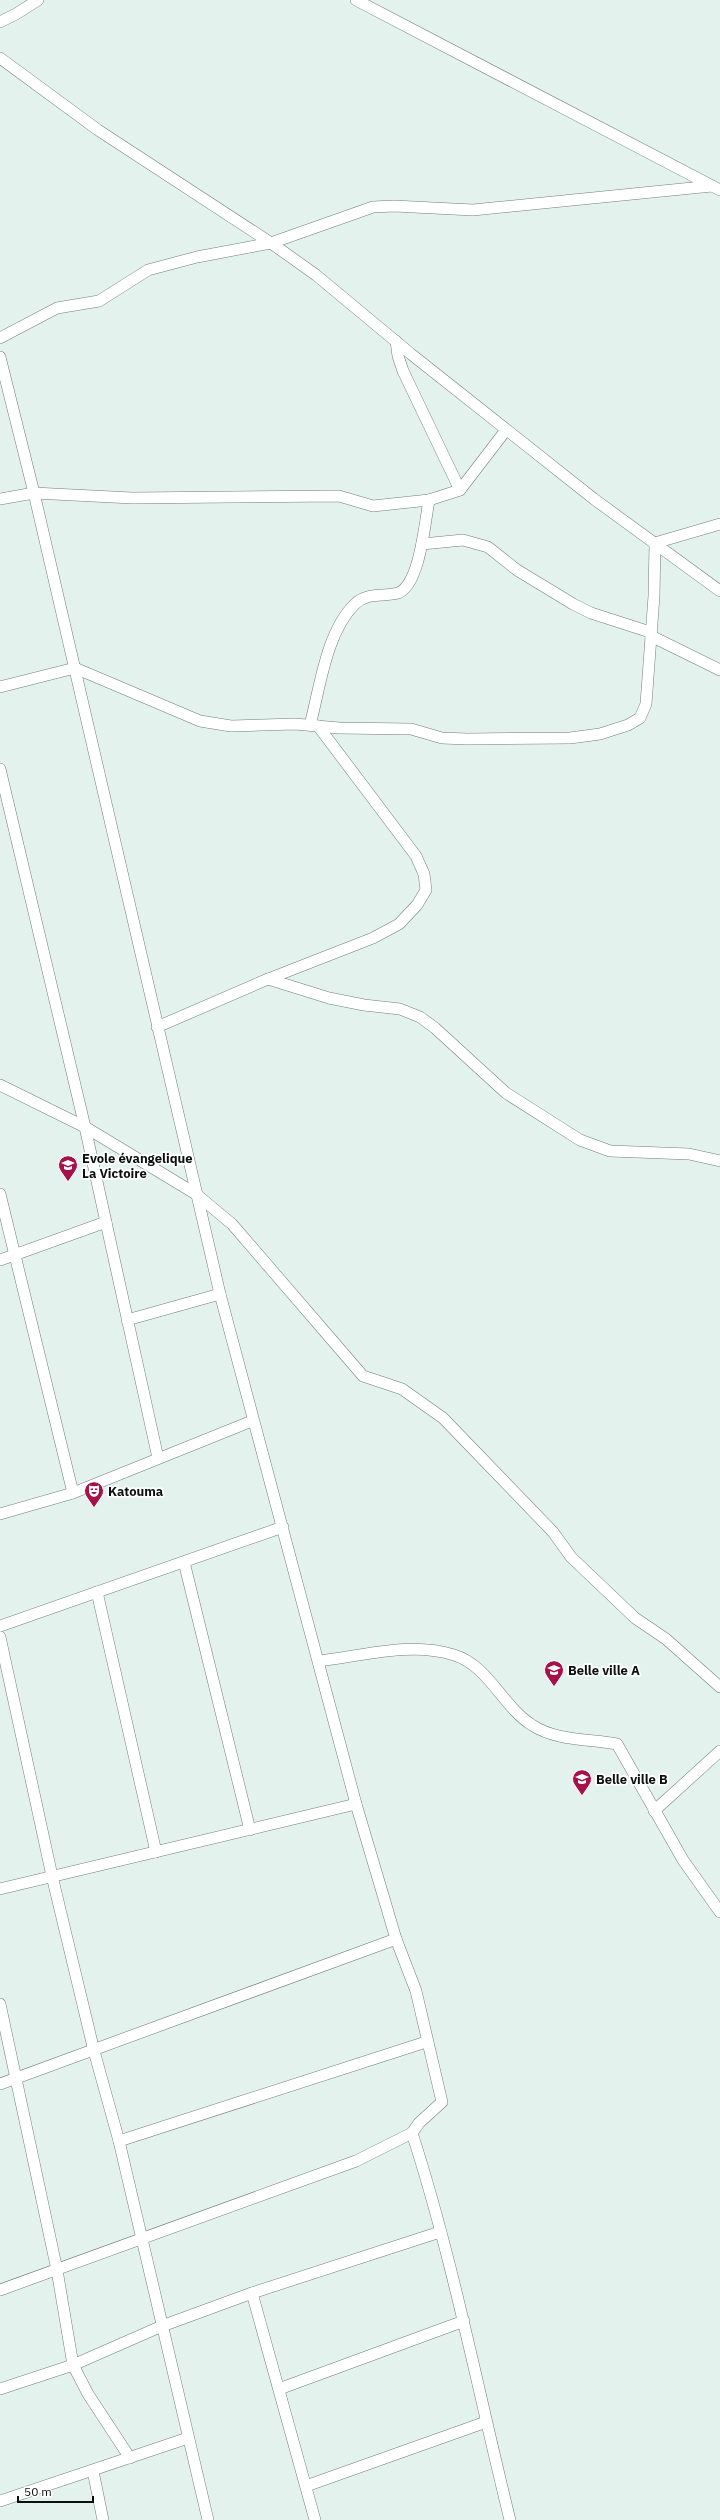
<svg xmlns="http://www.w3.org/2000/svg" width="720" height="2520" font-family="'IBM Plex Sans',sans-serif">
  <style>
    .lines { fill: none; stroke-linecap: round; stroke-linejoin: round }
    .minor-casing { stroke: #727f7b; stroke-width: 12 }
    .minor { stroke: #fff; stroke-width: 11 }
    .labels { text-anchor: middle; stroke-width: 3.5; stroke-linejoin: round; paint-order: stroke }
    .poi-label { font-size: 13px; font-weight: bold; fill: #0b100e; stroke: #fff; text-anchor: start }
  </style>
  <rect width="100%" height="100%" fill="#e3f2ed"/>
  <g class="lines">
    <g class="minor-casing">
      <g id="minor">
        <path d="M 356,0 L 720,190"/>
        <path d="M 0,22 L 16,14 L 38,0"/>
        <path d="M 0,58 L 98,130 L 271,243 L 316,275 L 411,354 L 594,499 L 720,591"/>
        <path d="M 0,338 L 57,308 L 99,301 L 148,270 L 197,257 L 271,243 L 373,207 L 394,206 L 473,210 L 712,186"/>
        <path d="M 396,341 L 398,356 L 403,371 L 460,490"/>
        <path d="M 0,357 L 34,493 L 220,1294 L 356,1804 L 396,1939 L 416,1991 L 442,2102 L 419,2123 L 412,2133 C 453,2260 478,2391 510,2520"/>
        <path d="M 0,499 L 34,493 L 132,498 L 339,496 L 373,506 L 429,500 L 460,490 L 506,430"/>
        <path d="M 422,544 L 463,540 L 488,547 L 517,570 L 573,604 L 591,613 L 650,632"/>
        <path d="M 651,636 L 720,670"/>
        <path d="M 0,687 L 75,668 L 200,721 L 231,726 L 295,724 L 339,728 L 411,729 L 442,738 L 467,739 L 570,738 L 600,734 L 628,725 L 640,718 L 646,704 L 654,596 L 655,543 L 720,524"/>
        <path d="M 310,725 C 320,688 326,632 355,604 C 367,592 384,597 398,593 C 420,585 425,521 429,500"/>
        <path d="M 0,769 L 85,1127 L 158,1458"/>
        <path d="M 268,979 L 329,998 L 364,1005 L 400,1009 L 420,1017 L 435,1028 L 506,1093 L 580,1140 L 610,1151 L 689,1154 L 720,1161"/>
        <path d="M 157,1027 L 268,979 L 373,938 L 399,924 L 417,905 L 426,890 L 424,874 L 416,856 L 318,726"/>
        <path d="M 0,1085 L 85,1127 L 196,1194 L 232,1224 L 363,1376 L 402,1389 L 443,1418 L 553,1532 L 571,1557 L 635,1618 L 666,1639 L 720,1687"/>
        <path d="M 0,1194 L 73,1493"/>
        <path d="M 0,1260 L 106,1222"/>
        <path d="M 127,1320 L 220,1294"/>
        <path d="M 0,1514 L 73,1493 L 252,1421"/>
        <path d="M 184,1562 L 250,1830"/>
        <path d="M 97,1592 L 156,1852"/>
        <path d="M 0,1626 L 283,1527"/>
        <path d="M 0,1637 L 52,1876 L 94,2051 L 119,2141 L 208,2520"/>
        <path d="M 319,1661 C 362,1656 412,1641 454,1655 C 488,1665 503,1707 532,1725 C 556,1741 590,1739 617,1744 L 683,1860 L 720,1912"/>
        <path d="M 654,1811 L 720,1751"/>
        <path d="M 0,1889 L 356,1804"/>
        <path d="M 0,2004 L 57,2270 L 73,2365 L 88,2394 L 130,2458"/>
        <path d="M 0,2084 L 396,1939"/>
        <path d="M 119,2141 L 426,2042"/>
        <path d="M 0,2290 L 356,2161 L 412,2133"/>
        <path d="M 252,2293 L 315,2520"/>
        <path d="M 0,2389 L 73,2365 L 162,2326 L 252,2293 L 440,2232"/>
        <path d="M 279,2389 L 464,2321"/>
        <path d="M 93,2471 L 103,2520"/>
        <path d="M 306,2486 L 486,2422"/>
        <path d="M 0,2501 L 188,2438"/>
      </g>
    </g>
    <use href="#minor" class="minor"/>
  </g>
  <defs>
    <g id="school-pin" transform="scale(1)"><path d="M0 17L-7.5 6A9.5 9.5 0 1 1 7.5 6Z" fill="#a6114a" stroke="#fff"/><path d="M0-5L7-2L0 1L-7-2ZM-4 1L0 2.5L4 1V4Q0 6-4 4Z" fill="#fff"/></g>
    <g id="theatre-pin" transform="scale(1)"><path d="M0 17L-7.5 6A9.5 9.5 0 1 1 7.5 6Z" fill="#a6114a" stroke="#fff"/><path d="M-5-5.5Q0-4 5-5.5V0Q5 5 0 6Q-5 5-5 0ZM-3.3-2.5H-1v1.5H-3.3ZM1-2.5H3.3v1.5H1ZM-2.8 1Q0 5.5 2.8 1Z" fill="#fff"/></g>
  </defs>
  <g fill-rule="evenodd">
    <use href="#school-pin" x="68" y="1165"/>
    <use href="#theatre-pin" x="94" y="1491"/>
    <use href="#school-pin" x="554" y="1670"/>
    <use href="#school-pin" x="582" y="1779"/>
  </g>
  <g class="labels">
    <g class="poi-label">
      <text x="82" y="1163">Evole évangelique<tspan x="82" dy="15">La Victoire</tspan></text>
      <text x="108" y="1496">Katouma</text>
      <text x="568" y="1675">Belle ville A</text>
      <text x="596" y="1784">Belle ville B</text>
    </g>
  </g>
  <path d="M18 2496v6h75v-6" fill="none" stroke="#0b100e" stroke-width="2"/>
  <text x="24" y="2496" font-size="12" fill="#0b100e" stroke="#ffffff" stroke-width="3" paint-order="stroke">50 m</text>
</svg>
